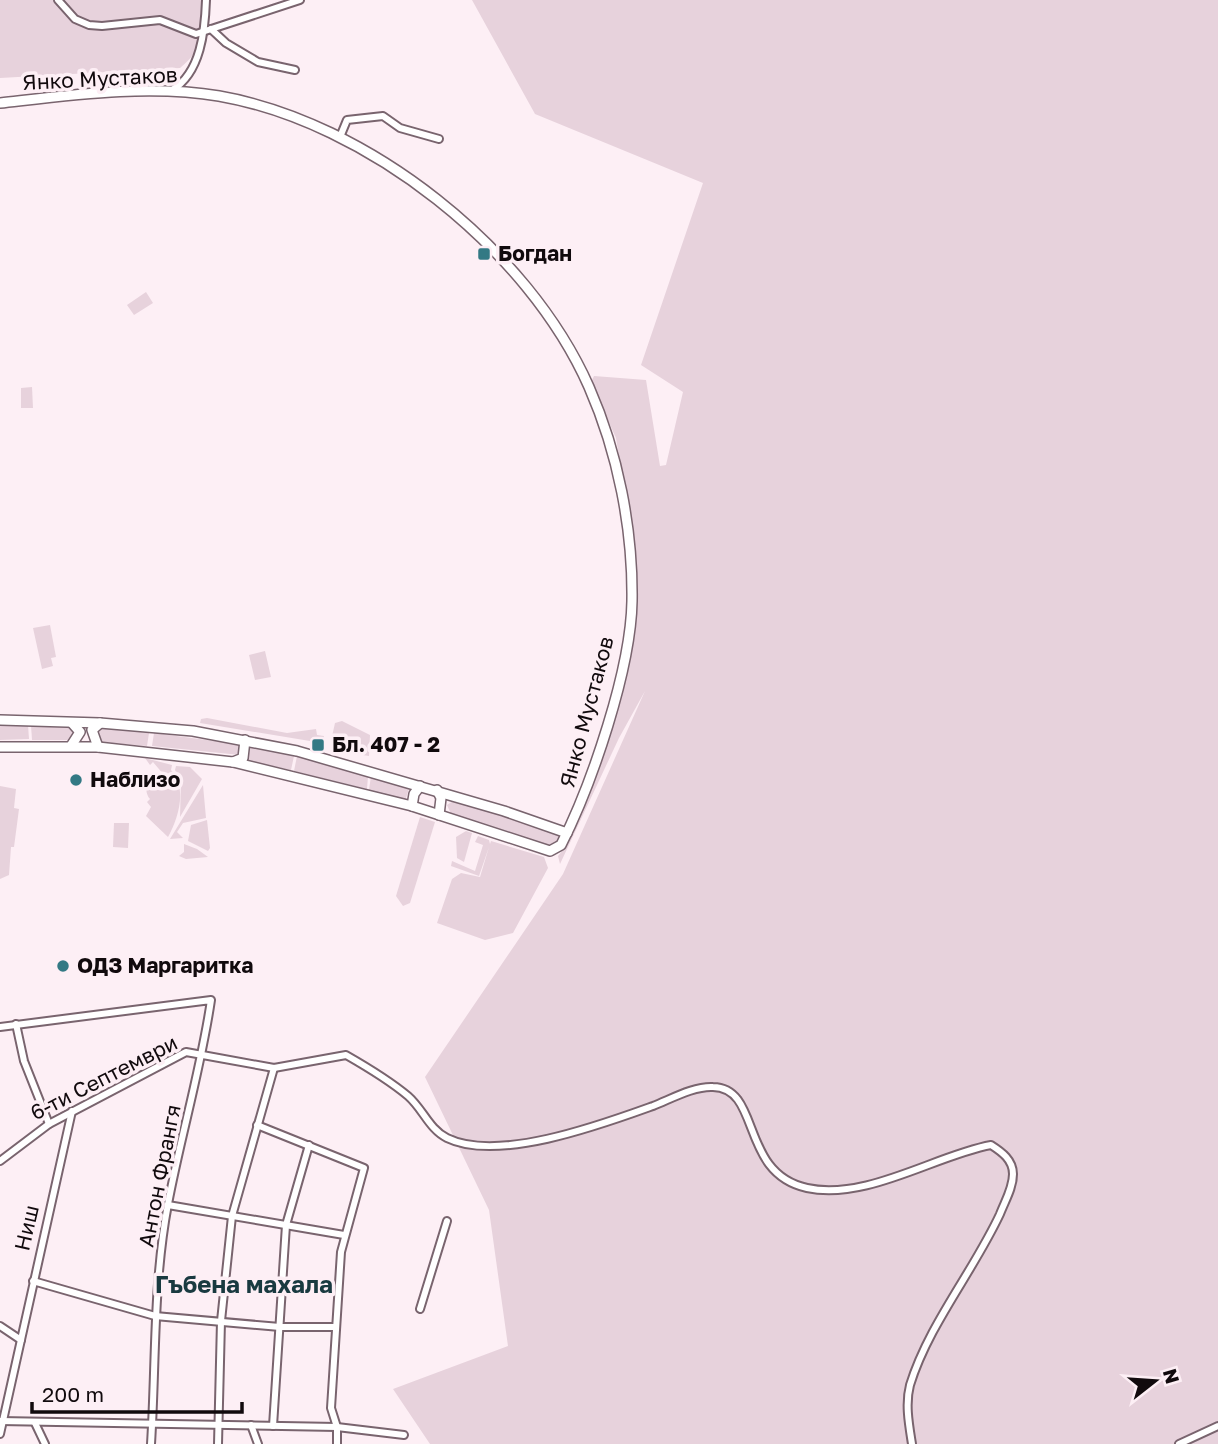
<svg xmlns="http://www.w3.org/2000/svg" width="1218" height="1444" font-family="'Golos Text',sans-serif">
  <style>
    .green { fill: #e7d2dc }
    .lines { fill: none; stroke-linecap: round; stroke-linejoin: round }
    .street-casing { stroke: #79646e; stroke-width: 10 }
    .secondary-casing { stroke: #79646e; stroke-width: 12 }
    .street { stroke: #fff; stroke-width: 6 }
    .secondary { stroke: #fff; stroke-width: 9 }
    .poi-dot { fill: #337984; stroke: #fdeff5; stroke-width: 2.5 }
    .labels { text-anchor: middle; stroke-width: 7; stroke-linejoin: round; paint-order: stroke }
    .street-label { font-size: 21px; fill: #110a0d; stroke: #fdeff5 }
    .poi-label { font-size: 21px; font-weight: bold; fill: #110a0d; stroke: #fdeff5; text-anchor: start }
    .quarter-label { font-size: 24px; font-weight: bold; fill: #193a40; stroke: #fdeff5 }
  </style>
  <rect width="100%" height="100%" fill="#fdeff5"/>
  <g class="green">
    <path d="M 0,0 L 210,0 C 210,28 202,50 180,68 L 0,78 Z"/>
    <path d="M 472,0 L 1218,0 L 1218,1444 L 430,1444 L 393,1389 L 508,1346 L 489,1210 L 425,1077 L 563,874 L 645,691 L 619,738 L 560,864 L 558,856 L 563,850 L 607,731 L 634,605 L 635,556 L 616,438 L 591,382 L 594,376 L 646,380 L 660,466 L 666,465 L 683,392 L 641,365 L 703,183 L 535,114 Z"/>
    <path d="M 146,292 L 153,303 L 134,315 L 127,305 Z"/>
    <path d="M 32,387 L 33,408 L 21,408 L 21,388 Z"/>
    <path d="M 50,625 L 56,657 L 51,658 L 53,666 L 42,669 L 33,628 Z"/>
    <path d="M 265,651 L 271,677 L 255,680 L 249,655 Z"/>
    <path d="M 207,718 L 287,733 L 316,729 L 317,735 L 324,736 L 322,743 L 200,723 L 201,719 Z"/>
    <path d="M 342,721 L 370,735 L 369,756 L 350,753 L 351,747 L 331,741 L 335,723 Z"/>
    <path d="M 0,725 L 28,725 L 29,739 L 0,740 Z"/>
    <path d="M 31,725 L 69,725 L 75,730 L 69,740 L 32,740 Z"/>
    <path d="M 103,727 L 149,733 L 147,746 L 101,742 L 96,735 Z"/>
    <path d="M 154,733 L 237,744 L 240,746 L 240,755 L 152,746 Z"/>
    <path d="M 247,746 L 294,756 L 291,770 L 245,760 Z"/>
    <path d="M 297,756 L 368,776 L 367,789 L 294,771 Z"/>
    <path d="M 145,758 L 172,765 L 171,770 C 188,788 178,819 168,837 L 146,816 L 151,807 L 147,802 L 150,799 C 146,795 144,785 151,779 L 155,783 L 164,775 L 153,762 L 150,765 Z"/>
    <path d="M 176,766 L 190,767 L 202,779 L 180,817 L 181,782 L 175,770 Z"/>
    <path d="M 371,776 L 410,786 L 405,801 L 369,790 Z"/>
    <path d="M 203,785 L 206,818 L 183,823 L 177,832 L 183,838 L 170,839 Z"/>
    <path d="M 0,786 L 16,789 L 14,808 L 19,809 L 14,847 L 11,847 L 9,875 L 0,879 Z"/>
    <path d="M 456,799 L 558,833 L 560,841 L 552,846 L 451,814 L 447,805 Z"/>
    <path d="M 420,817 L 435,822 L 410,903 L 403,906 L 396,896 Z"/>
    <path d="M 207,820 L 210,848 L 208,851 L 188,841 L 191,825 Z"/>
    <path d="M 114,823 L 129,823 L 128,848 L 113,847 Z"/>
    <path d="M 466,831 L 472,833 L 464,862 L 457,858 L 456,837 Z"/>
    <path d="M 478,836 L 489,840 L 490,844 L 491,841 L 544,857 L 548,868 L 513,933 L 485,940 L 437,923 L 452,879 L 461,873 L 480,877 L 489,847 L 479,876 L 451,866 L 452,861 L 475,871 L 483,845 L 475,842 Z"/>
    <path d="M 184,844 L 197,849 L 208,857 L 186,859 L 179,856 L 184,852 Z"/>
  </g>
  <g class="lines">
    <g class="street-casing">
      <g id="street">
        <path d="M 58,0 L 75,19 L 89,25 L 102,26 L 160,20 L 196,34 L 300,0"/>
        <path d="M 211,29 L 226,43 L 258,62 L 295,70"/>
        <path d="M 172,90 C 201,73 205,30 206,0"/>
        <path d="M 340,137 L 347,120 L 383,116 L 400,128 L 439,139"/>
        <path d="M 16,1024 L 24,1061 L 49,1124"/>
        <path d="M 0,1027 L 211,1000 C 201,1069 181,1135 168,1204 C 153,1283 156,1364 151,1444"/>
        <path d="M 257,1125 L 364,1168 L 341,1252 L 331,1408 L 337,1427 L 337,1444"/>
        <path d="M 0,1161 L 49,1124 L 186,1052 L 274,1068 L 346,1055 C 367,1067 390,1081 408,1096 C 423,1109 429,1129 447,1138 C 498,1163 603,1124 653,1106 C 671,1099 694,1086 713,1087 C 762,1088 739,1173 807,1188 C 866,1201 936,1155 991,1145 C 1002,1152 1013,1160 1013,1174 C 1013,1188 1005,1201 1000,1214 C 973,1272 929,1324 910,1385 C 905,1404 909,1425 912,1444"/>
        <path d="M 168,1205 L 344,1235"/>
        <path d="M 33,1281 L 155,1316 L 280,1327 L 336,1327"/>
        <path d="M 420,1309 L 447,1221"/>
        <path d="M 0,1326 L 21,1340"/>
        <path d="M 0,1421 L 337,1427 L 404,1435"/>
        <path d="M 35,1423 L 45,1444"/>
        <path d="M 251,1425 L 258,1444"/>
        <path d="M 273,1426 L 286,1225 L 309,1145"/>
        <path d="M 0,1434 L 72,1111"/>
        <path d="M 218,1444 L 221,1321 L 232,1216 L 274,1068"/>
        <path d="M 1179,1444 L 1218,1426"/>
      </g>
    </g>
    <g class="secondary-casing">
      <g id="secondary">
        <path d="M 0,103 C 71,95 148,84 219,96 C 368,122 528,249 589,387 C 618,453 633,529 632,601 C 631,669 592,784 561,845 L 550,851 L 412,806 L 233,762 L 98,747 L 0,747"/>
        <path d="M 0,720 L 100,723 L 193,731 L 297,751 L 504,811 L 567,833"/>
        <path d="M 71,746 L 80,732 L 72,723"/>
        <path d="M 98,747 L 92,730 L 100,723"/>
        <path d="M 233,762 L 243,758 L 245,740"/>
        <path d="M 437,790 L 441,798 L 439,815"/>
        <path d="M 412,806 L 414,794 L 420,786"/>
      </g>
    </g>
    <use href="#street" class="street"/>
    <use href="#secondary" class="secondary"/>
  </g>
  <g class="poi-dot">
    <rect x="477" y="247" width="14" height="14" rx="3.5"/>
    <rect x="311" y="738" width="14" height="14" rx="3.5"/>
    <circle cx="76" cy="780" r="7"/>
    <circle cx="63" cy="966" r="7"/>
  </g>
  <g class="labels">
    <g class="street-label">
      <text transform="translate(100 79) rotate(-3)" y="7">Янко Мустаков</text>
      <text transform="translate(587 712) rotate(-75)" y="7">Янко Мустаков</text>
      <text transform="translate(104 1078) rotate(-27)" y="7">6-ти Септември</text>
      <text transform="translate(160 1176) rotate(-79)" y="7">Антон Франгя</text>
      <text transform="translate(27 1228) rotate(-77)" y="7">Ниш</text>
    </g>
    <g class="poi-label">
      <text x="498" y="261">Богдан</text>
      <text x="332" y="752">Бл. 407 - 2</text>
      <text x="90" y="787">Наблизо</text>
      <text x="77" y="973">ОДЗ Маргаритка</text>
    </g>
    <g class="quarter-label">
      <text x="244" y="1293">Гъбена махала</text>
    </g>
  </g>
  <g transform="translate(1155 1381) rotate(73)" stroke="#fdeff5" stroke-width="5" paint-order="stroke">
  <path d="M0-5L12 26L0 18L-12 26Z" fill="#110a0d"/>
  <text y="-10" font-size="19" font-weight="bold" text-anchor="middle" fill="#110a0d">N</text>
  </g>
  <path d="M32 1402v10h210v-10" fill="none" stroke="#110a0d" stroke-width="3.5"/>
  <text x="42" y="1402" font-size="21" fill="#110a0d" stroke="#fdeff5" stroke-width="5" paint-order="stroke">200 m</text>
</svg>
